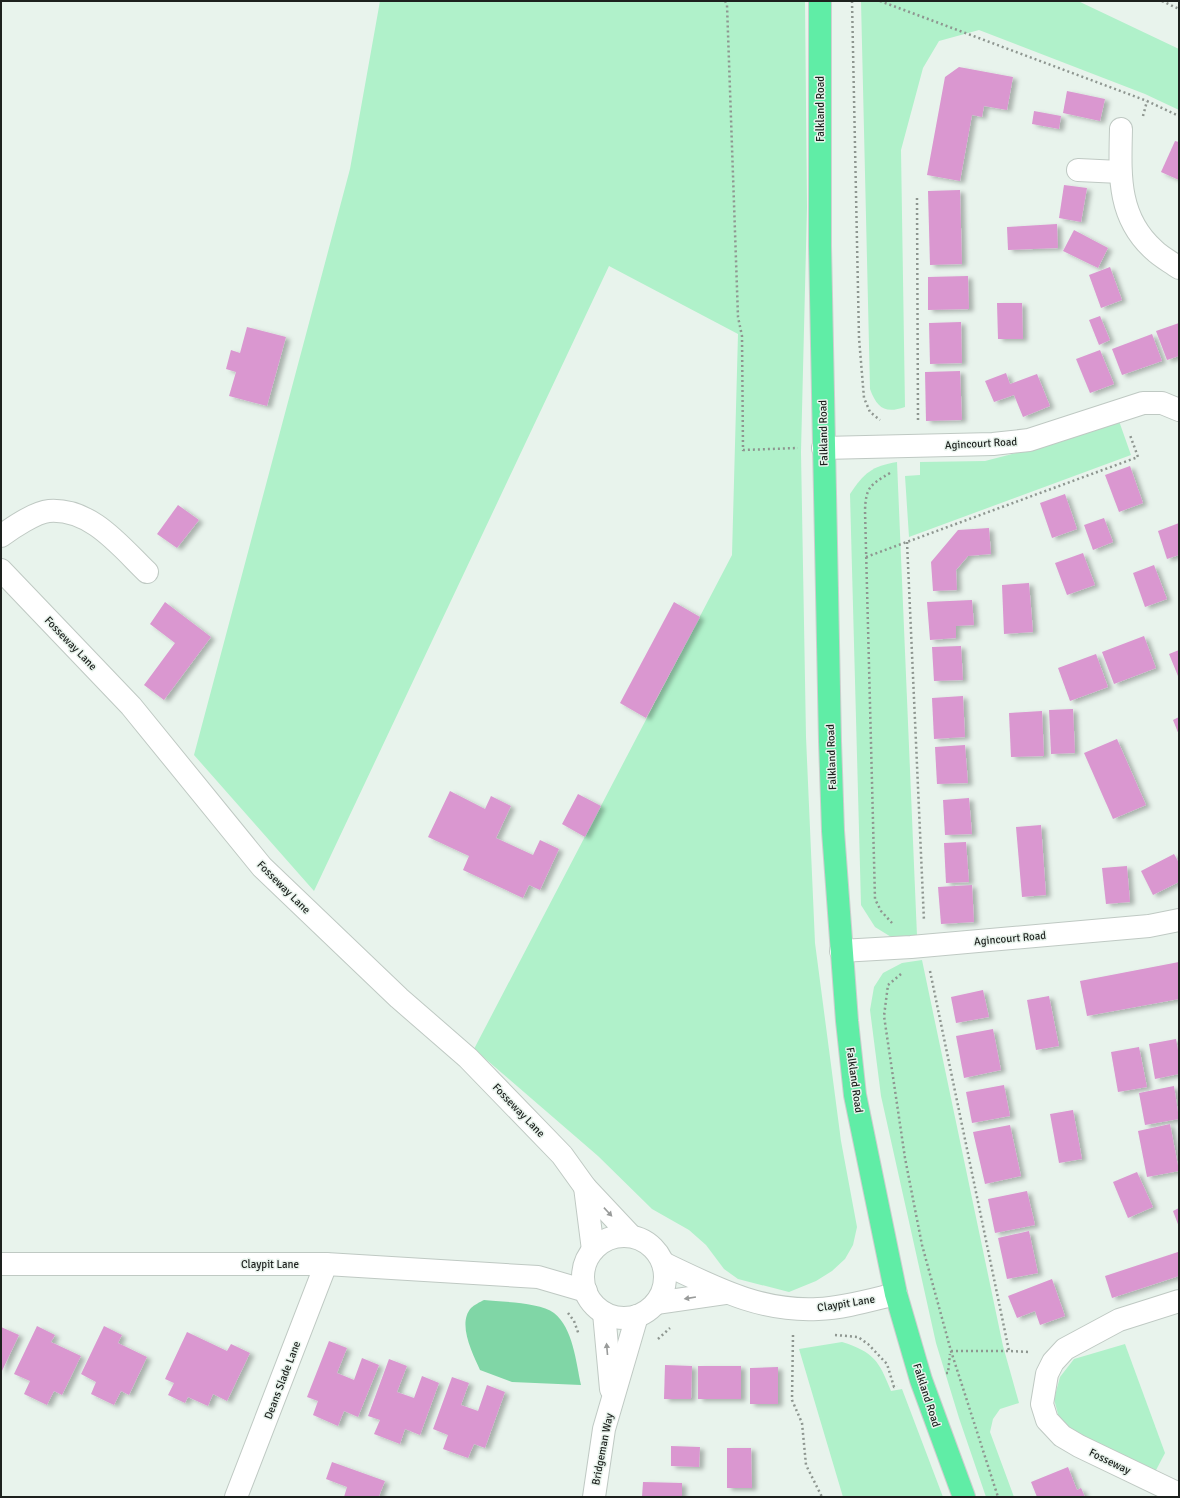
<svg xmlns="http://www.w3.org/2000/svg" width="1180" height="1498" font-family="Signika,sans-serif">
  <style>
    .green { fill: #b0f1ca }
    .forest { fill: #80d6a6 }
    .building { fill: #da97d0; filter: url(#shadow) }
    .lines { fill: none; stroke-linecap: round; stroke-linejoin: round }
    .minor-casing { stroke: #bfc9c3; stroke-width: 24 }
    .highway-casing { stroke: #cdcece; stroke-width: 24 }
    .path { stroke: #8e9690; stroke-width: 2.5; stroke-dasharray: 2 3; stroke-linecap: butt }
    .minor { stroke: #fff; stroke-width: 22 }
    .highway { stroke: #60eda6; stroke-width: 22 }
    .oneway { fill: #999b9a }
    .labels { text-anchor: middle; stroke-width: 3; stroke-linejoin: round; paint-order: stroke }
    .street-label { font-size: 11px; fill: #1d211e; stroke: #e8f3ec }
  </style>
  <defs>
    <filter id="shadow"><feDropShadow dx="4.5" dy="2.5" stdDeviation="2" flood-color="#0004"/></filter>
  </defs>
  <rect width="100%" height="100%" fill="#e8f3ec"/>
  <g class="green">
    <path d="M 380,1 L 805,1 L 807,207 L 801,452 L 806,737 L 815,943 L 841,1141 L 857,1227 L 853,1245 L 845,1259 L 832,1271 L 816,1281 L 789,1292 L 738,1279 L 724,1269 L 706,1245 L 689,1230 L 652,1209 L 598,1156 L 474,1049 L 732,555 L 738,334 L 609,266 L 314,891 L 194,755 L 350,169 Z"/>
    <path d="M 861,1 L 1078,1 L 1179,49 L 1179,110 L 1145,94 L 979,30 L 939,41 L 923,68 L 901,150 L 905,407 C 885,414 877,408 870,389 Z"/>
    <path d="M 1119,421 L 1131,455 L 909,537 L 905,476 L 920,475 L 920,462 L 985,461 L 1043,446 Z"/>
    <path d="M 897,462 L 917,936 L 896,940 L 875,927 L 861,905 L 850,494 C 864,473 872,466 897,462 Z"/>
    <path d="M 922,960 L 1003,1346 L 1019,1403 L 1000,1409 L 993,1419 L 990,1432 L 1014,1497 L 986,1497 L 959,1418 L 936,1343 L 881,1096 L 870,1010 L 874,987 L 883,973 L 902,963 Z"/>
    <path d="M 842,1342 C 874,1352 879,1361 891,1391 L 902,1389 L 943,1497 L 843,1497 L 799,1349 Z"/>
    <path d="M 1125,1344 L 1165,1453 L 1155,1472 L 1077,1435 L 1059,1418 L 1054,1399 L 1060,1377 L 1074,1359 Z"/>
  </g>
  <path class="forest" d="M 484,1300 C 502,1302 540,1302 554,1313 C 573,1328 576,1362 581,1385 L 512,1382 L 480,1370 C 473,1354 457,1324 471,1308 C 474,1305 480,1302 484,1300 Z"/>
  <g class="building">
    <path d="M 959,67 L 1013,77 L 1007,110 L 984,106 L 982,117 L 972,115 L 960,181 L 927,175 L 945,77 Z"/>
    <path d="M 1067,91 L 1105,99 L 1100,121 L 1063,113 Z"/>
    <path d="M 1034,111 L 1061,116 L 1059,129 L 1032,124 Z"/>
    <path d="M 1175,141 L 1179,142 L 1179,180 L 1161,172 Z"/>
    <path d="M 1064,185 L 1087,188 L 1081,222 L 1059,218 Z"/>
    <path d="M 960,190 L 962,264 L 930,265 L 928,191 Z"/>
    <path d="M 1057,224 L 1058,248 L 1008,250 L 1007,227 Z"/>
    <path d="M 1074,230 L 1108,248 L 1098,268 L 1063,251 Z"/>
    <path d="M 1110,267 L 1122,300 L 1101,308 L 1089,275 Z"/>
    <path d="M 968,276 L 969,309 L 928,310 L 928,277 Z"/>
    <path d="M 997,303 L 1022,303 L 1023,339 L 998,339 Z"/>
    <path d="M 1100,316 L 1110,340 L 1099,345 L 1089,320 Z"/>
    <path d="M 961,322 L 962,363 L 930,364 L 929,323 Z"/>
    <path d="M 1179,323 L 1179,356 L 1167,360 L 1156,331 Z"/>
    <path d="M 247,327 L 286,337 L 267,406 L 229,396 L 236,372 L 226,369 L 231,350 L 240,353 Z"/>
    <path d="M 1152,334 L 1162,361 L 1122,375 L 1112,349 Z"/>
    <path d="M 1100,350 L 1114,384 L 1090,393 L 1076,359 Z"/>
    <path d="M 960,371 L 962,420 L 926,421 L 925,372 Z"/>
    <path d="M 1006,373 L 1010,384 L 1037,374 L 1050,406 L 1023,417 L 1014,395 L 994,402 L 985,381 Z"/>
    <path d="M 1130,466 L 1143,503 L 1119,512 L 1105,475 Z"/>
    <path d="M 1065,494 L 1077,529 L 1052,538 L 1040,503 Z"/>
    <path d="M 178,505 L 199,520 L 177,548 L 157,534 Z"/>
    <path d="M 1104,518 L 1113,542 L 1093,550 L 1084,525 Z"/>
    <path d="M 1179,523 L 1179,555 L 1167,559 L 1158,531 Z"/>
    <path d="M 989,528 L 991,554 L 968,556 L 956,570 L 957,590 L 933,591 L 931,562 L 958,530 Z"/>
    <path d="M 1083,553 L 1095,585 L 1067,595 L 1055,563 Z"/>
    <path d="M 1154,565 L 1167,599 L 1145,607 L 1133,573 Z"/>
    <path d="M 1029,583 L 1033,632 L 1004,634 L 1002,585 Z"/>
    <path d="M 972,600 L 974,625 L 956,626 L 956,638 L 930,640 L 927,602 Z"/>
    <path d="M 165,602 L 211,637 L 164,700 L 144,685 L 175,643 L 150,624 Z"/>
    <path d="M 674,602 L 700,617 L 646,718 L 620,703 Z"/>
    <path d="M 1144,636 L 1156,668 L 1114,684 L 1102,652 Z"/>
    <path d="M 961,646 L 963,680 L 934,681 L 932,647 Z"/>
    <path d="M 1179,650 L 1179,676 L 1178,676 L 1169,654 Z"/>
    <path d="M 1096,654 L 1108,687 L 1070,701 L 1058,668 Z"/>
    <path d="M 963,696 L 965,737 L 934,739 L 932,698 Z"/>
    <path d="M 1073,709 L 1075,753 L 1051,754 L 1049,710 Z"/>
    <path d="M 1042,711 L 1044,756 L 1011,757 L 1009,713 Z"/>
    <path d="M 1179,717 L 1179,735 L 1173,720 Z"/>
    <path d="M 1117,739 L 1146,805 L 1113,819 L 1084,753 Z"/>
    <path d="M 965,745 L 968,783 L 937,784 L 935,747 Z"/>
    <path d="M 450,791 L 485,809 L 491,796 L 511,806 L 496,838 L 533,855 L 540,840 L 559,849 L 540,890 L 529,885 L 523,898 L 463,870 L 469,856 L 428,837 Z"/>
    <path d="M 578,794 L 601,806 L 585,837 L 562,824 Z"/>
    <path d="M 969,798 L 972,834 L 945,835 L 943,800 Z"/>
    <path d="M 1041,825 L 1046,895 L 1022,897 L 1016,827 Z"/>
    <path d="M 966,842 L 969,882 L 946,883 L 944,843 Z"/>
    <path d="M 1174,854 L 1179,863 L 1179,882 L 1153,895 L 1141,871 Z"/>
    <path d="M 1127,866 L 1130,902 L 1106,904 L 1102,868 Z"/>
    <path d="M 972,885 L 974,922 L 941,924 L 938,887 Z"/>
    <path d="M 1179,962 L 1179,999 L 1087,1016 L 1080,981 Z"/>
    <path d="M 983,990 L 989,1017 L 956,1023 L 951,997 Z"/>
    <path d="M 1049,996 L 1059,1046 L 1036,1050 L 1027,1000 Z"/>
    <path d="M 993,1029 L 1001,1070 L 964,1078 L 956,1036 Z"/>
    <path d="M 1176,1039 L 1179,1056 L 1179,1074 L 1155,1079 L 1149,1044 Z"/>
    <path d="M 1139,1047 L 1147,1087 L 1118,1092 L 1111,1052 Z"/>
    <path d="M 1004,1085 L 1010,1116 L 972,1123 L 966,1092 Z"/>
    <path d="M 1174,1086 L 1179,1119 L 1145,1125 L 1139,1093 Z"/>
    <path d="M 1073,1110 L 1082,1159 L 1059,1163 L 1050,1114 Z"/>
    <path d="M 1170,1124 L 1179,1171 L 1147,1177 L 1138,1131 Z"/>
    <path d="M 1010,1125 L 1021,1176 L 985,1184 L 973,1132 Z"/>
    <path d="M 1137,1172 L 1153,1207 L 1128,1218 L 1113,1182 Z"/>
    <path d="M 1027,1191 L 1035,1225 L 995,1233 L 988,1199 Z"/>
    <path d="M 1179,1208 L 1179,1227 L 1173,1211 Z"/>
    <path d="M 1029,1231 L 1038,1273 L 1007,1279 L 998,1238 Z"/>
    <path d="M 1178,1252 L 1179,1276 L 1112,1298 L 1105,1276 Z"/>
    <path d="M 1052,1279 L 1065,1316 L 1040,1325 L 1035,1311 L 1017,1318 L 1008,1296 Z"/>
    <path d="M 37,1326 L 55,1335 L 51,1342 L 81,1356 L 62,1395 L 54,1391 L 47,1405 L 24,1394 L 30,1381 L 14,1374 Z"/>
    <path d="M 104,1326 L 122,1335 L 118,1343 L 147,1357 L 129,1395 L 121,1391 L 114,1405 L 91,1394 L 96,1382 L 81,1374 Z"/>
    <path d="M 1,1327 L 19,1335 L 1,1373 Z"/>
    <path d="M 187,1332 L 227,1351 L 231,1344 L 250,1353 L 227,1401 L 213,1394 L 208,1406 L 188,1397 L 185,1403 L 168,1395 L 174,1383 L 165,1379 Z"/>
    <path d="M 329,1341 L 347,1348 L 337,1373 L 354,1380 L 362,1358 L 379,1365 L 358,1417 L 344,1411 L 338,1426 L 313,1415 L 318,1401 L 307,1397 Z"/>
    <path d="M 389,1359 L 407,1366 L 397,1392 L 414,1398 L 422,1376 L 439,1383 L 420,1435 L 405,1429 L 400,1444 L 374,1434 L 380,1420 L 368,1416 Z"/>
    <path d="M 665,1365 L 692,1366 L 691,1399 L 664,1399 Z"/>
    <rect x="698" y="1366" width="43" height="33"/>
    <path d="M 778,1367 L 778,1404 L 750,1404 L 750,1368 Z"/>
    <path d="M 452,1377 L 469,1383 L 461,1405 L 478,1411 L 487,1385 L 505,1392 L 485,1448 L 474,1444 L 468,1458 L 443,1449 L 448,1435 L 433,1429 Z"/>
    <path d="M 671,1446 L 700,1447 L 699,1467 L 671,1466 Z"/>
    <path d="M 727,1448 L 751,1448 L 752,1488 L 727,1488 Z"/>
    <path d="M 332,1462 L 385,1481 L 379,1496 L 382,1497 L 344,1497 L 347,1487 L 326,1479 Z"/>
    <path d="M 1068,1467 L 1077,1490 L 1081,1488 L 1085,1497 L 1037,1497 L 1031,1482 Z"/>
    <path d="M 643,1482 L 682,1483 L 682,1497 L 642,1497 Z"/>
  </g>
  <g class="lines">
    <g class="minor-casing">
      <g id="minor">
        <path d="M 1121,129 C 1120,174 1117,217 1154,250 C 1161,257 1171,262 1179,268"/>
        <path d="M 1078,170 L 1120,172"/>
        <path d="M 823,448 L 993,444 L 1029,440 L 1143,403 L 1162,403 L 1179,410"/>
        <path d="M 1,536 C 12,528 36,512 49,511 C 91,508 120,546 147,572"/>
        <path d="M 1,570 L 131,706 L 262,867 L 399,998 L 468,1058 L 562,1155 L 585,1187 L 631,1236"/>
        <path d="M 841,951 L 911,947 L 1149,926 L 1179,920"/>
        <path d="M 585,1187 L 593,1250"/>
        <circle cx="624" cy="1277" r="41"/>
        <path d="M 663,1263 C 714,1287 759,1312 818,1309 C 844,1308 871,1300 896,1294"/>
        <path d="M 1,1264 L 326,1264 L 538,1277 L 586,1291"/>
        <path d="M 1179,1301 L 1119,1320 L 1065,1349 L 1053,1362 L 1047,1374 L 1042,1404 L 1047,1420 L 1062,1436 L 1079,1446 L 1179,1494"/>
        <path d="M 656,1303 L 725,1293"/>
        <path d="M 604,1313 L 611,1389"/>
        <path d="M 236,1497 L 326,1264"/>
        <path d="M 594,1497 L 604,1429 L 637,1316"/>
      </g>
    </g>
    <g class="highway-casing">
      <path id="highway" d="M 820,1 L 820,246 L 830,741 L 833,831 L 847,1021 L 855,1095 L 896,1294 L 921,1380 L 964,1497"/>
    </g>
    <g class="path">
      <path d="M 725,1 L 727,5 L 738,317 L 742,336 L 743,450 L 798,448"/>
      <path d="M 852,1 L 859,338 L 864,398 L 870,412 L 880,420"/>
      <path d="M 880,1 L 1147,101 L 1179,116"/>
      <path d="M 1162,1 L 1179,9"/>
      <path d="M 1143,116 L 1147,101"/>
      <path d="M 917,198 L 918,421"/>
      <path d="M 890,473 C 870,485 866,487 865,510 L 875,899 L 881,911 L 892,923"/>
      <path d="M 907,542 L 924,921"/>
      <path d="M 866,557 L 1138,457 L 1130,435"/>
      <path d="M 930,971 L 1009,1351"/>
      <path d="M 901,974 L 888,985 L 884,1016 L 905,1158 L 922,1245 L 951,1351 L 998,1497"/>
      <path d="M 568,1313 L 574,1321 L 579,1335"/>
      <path d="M 793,1335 L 792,1400 L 802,1423 L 806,1465 L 822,1497"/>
      <path d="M 835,1335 L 858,1337 L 868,1344 L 887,1364 L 894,1387 L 897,1386"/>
      <path d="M 658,1339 L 670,1328"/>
      <path d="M 951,1351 L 1009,1351 L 1030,1352"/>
      <path d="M 946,1373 L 948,1373 L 950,1354"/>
    </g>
    <use href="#minor" class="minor"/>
    <use href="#highway" class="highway"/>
  </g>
  <defs><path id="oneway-solid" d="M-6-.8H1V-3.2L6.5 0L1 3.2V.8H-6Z"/></defs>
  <g class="oneway">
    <use href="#oneway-solid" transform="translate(608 1212) rotate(47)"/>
    <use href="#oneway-solid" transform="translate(690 1298) rotate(171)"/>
    <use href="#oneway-solid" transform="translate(607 1349) rotate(-95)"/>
  </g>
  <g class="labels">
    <g class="street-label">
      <text transform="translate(820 109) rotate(-90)" y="4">Falkland Road</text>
      <text transform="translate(823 433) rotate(-91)" y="4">Falkland Road</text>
      <text transform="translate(981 443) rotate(-3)" y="4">Agincourt Road</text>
      <text transform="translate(71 643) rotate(46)" y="4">Fosseway Lane</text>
      <text transform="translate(831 757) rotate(-92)" y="4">Falkland Road</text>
      <text transform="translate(284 887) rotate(45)" y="4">Fosseway Lane</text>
      <text transform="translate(1010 938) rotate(-5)" y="4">Agincourt Road</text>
      <text transform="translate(855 1080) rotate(82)" y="4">Falkland Road</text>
      <text transform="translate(519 1110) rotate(46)" y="4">Fosseway Lane</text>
      <text x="270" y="1268">Claypit Lane</text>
      <text transform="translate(846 1303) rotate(-9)" y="4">Claypit Lane</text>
      <text transform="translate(282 1380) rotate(-69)" y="4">Deans Slade Lane</text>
      <text transform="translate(927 1395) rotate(72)" y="4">Falkland Road</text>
      <text transform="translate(602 1449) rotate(-79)" y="4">Bridgeman Way</text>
      <text transform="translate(1110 1461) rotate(26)" y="4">Fosseway</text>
    </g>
  </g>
  <rect width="1180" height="1498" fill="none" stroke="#1d211e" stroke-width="4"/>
</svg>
